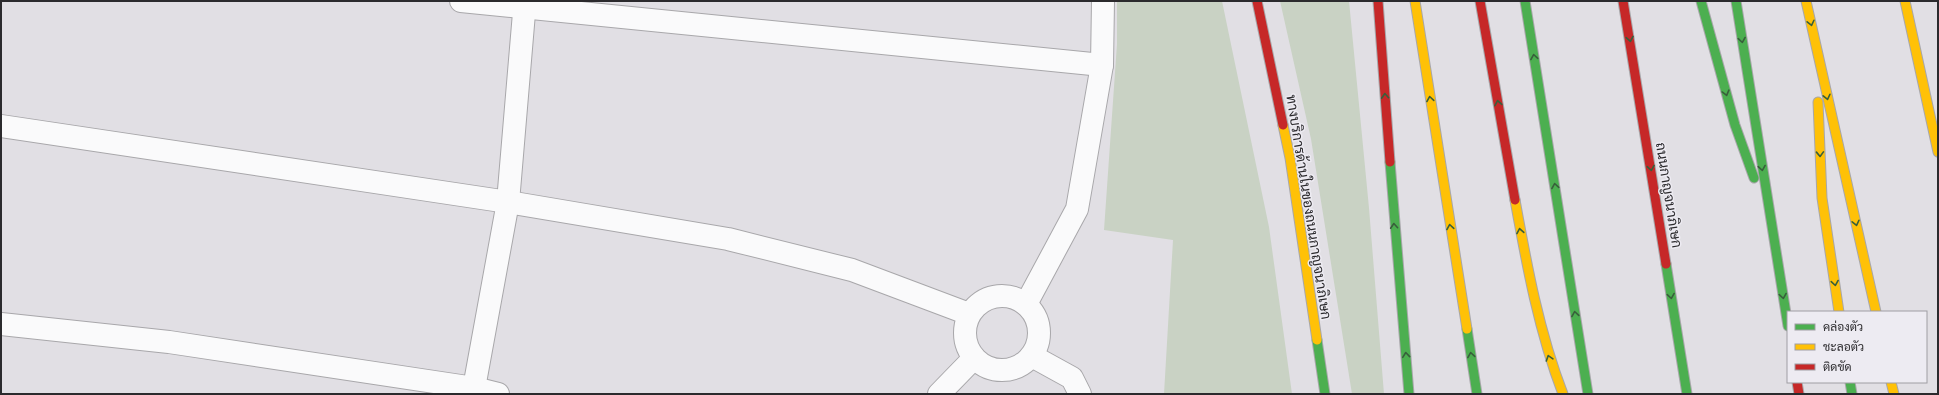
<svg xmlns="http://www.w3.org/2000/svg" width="1939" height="395" font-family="Mulish,Sarabun,sans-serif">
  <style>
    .green { fill: #c9d2c4 }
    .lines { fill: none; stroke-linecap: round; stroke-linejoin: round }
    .street-casing { stroke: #a8a7aa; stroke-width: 24 }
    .fast-casing { stroke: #a8a7aa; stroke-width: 11 }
    .slow-casing { stroke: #a8a7aa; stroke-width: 11 }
    .jam-casing { stroke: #a8a7aa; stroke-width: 11 }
    .street { stroke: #fafafb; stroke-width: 22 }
    .fast { stroke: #4caf50; stroke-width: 9 }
    .slow { stroke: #ffc107; stroke-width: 9 }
    .jam { stroke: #c62828; stroke-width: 9 }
    .oneway { stroke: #385f3b }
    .labels { text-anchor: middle; stroke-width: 3; stroke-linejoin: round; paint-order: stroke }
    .street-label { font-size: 14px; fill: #2b2a2d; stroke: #edebf2 }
  </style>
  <rect width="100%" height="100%" fill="#e1dfe4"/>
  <g class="green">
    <path d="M 1117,1 L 1222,1 L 1269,227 L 1292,394 L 1164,394 L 1173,240 L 1104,230 L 1117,44 Z"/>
    <path d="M 1280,1 L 1349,1 L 1369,208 L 1384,394 L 1352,394 L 1311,139 Z"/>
  </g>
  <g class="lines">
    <g class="street-casing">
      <g id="street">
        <path d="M 461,1 L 1102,65"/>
        <path d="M 1,126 L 508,202 L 728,239 L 852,270 L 969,314"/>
        <circle cx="1002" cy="333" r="37"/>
        <path d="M 1026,304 L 1077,209 L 1102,65 L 1103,1"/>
        <path d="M 1,324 L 169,342 L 474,388 L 498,394"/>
        <path d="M 1032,356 L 1072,378 L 1080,394"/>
        <path d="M 474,388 L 508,202 L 525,1"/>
        <path d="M 939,394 L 974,358"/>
      </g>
    </g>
    <g class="fast-casing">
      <g id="fast">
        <path d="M 1525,1 L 1588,394"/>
        <path d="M 1701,1 L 1735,125 L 1754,178"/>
        <path d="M 1736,1 L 1788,326"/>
        <path d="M 1390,162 L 1409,394"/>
        <path d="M 1666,264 L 1687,394"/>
        <path d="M 1467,329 L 1477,394"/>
        <path d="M 1317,340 L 1325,394"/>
        <path d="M 1850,382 L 1852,394"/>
      </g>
    </g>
    <g class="slow-casing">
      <g id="slow">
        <path d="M 1415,1 L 1467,329"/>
        <path d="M 1806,1 L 1876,312"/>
        <path d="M 1905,1 L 1938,152"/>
        <path d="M 1818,102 L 1822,198 L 1839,312"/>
        <path d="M 1283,125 L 1290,158 L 1317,340"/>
        <path d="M 1515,200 C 1527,266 1539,332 1563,394"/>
        <path d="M 1891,382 L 1894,394"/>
      </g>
    </g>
    <g class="jam-casing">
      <g id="jam">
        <path d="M 1257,1 L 1283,125"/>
        <path d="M 1378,1 L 1390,162"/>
        <path d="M 1480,1 L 1515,200"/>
        <path d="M 1623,1 L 1666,264"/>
        <path d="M 1797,382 L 1799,394"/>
      </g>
    </g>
    <use href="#street" class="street"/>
    <use href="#fast" class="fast"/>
    <use href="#slow" class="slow"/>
    <use href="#jam" class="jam"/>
  </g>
  <defs><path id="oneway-chevron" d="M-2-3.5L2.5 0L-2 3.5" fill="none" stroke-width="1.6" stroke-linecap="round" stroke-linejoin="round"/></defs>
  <g class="oneway">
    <use href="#oneway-chevron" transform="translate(1811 23) rotate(77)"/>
    <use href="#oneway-chevron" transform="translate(1630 39) rotate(80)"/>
    <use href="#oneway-chevron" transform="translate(1742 40) rotate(81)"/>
    <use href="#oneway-chevron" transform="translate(1534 57) rotate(-99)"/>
    <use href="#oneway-chevron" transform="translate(1726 93) rotate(75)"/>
    <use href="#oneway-chevron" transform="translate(1385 96) rotate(-94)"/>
    <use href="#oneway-chevron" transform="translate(1827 97) rotate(77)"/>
    <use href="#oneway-chevron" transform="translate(1430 99) rotate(-99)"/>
    <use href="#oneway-chevron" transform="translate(1498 103) rotate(-100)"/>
    <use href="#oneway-chevron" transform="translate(1820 154) rotate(88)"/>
    <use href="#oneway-chevron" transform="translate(1651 168) rotate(81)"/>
    <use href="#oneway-chevron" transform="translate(1762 168) rotate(81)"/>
    <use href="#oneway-chevron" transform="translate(1555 186) rotate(-99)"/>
    <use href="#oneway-chevron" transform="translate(1856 223) rotate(77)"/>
    <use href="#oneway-chevron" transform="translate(1394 226) rotate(-94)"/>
    <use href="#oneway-chevron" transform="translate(1450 227) rotate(-99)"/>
    <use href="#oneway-chevron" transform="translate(1520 231) rotate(-100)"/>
    <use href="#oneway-chevron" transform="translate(1835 283) rotate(81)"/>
    <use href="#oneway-chevron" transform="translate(1671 296) rotate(81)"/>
    <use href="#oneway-chevron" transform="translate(1783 296) rotate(81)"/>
    <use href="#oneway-chevron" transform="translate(1575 314) rotate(-99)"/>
    <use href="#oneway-chevron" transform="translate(1406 355) rotate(-96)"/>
    <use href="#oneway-chevron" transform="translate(1471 355) rotate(-99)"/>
    <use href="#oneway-chevron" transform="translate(1549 358) rotate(-108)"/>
  </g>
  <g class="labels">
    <g class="street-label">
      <text transform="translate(1669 195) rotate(81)" y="5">ถนนกาญจนาภิเษก</text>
      <text transform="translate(1309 207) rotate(81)" y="5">ทางบริการด้านในของถนนกาญจนาภิเษก</text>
    </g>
  </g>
  <rect width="1939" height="395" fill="none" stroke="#2b2a2d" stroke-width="4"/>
  <rect x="1787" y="311" width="140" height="72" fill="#edebf2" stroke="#9f9ea3"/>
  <rect x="1795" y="324" width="20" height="6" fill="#4caf50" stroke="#9f9ea3"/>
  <text x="1823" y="331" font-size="12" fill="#2b2a2d">คล่องตัว</text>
  <rect x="1795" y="344" width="20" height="6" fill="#ffc107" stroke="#9f9ea3"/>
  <text x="1823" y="351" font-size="12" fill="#2b2a2d">ชะลอตัว</text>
  <rect x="1795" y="364" width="20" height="6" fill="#c62828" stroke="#9f9ea3"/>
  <text x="1823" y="371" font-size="12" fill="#2b2a2d">ติดขัด</text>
</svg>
